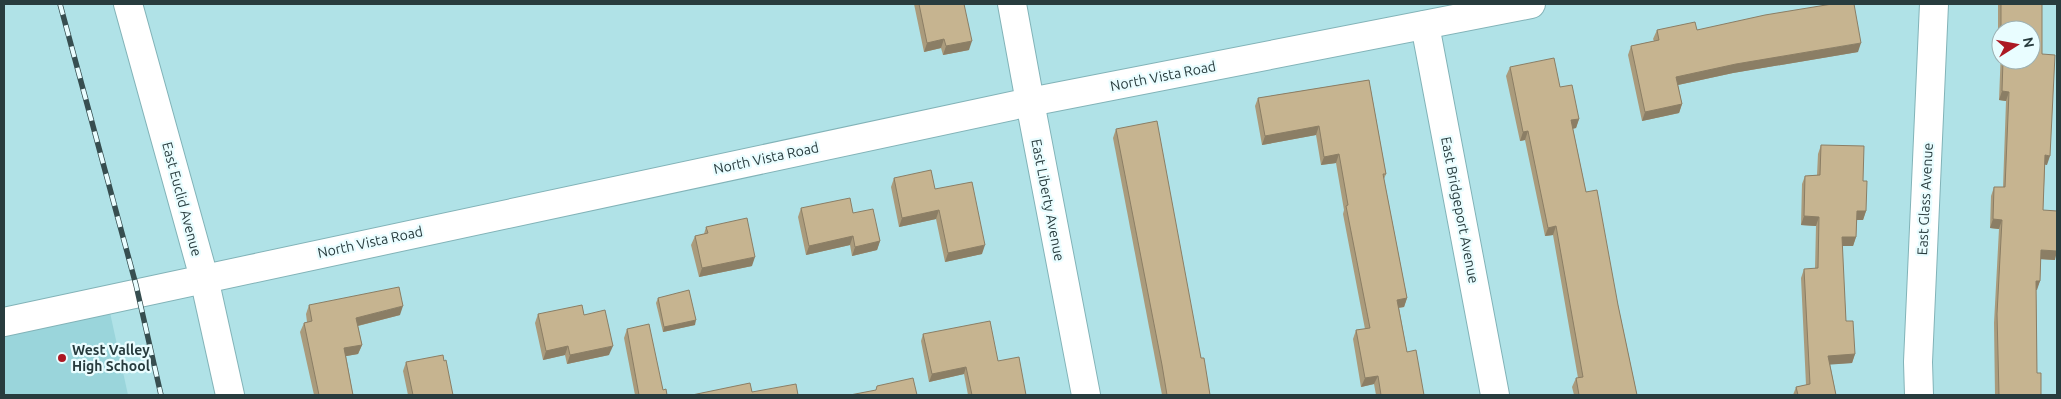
<svg xmlns="http://www.w3.org/2000/svg" width="2061" height="399" font-family="Ubuntu,sans-serif">
  <style>
    .built { fill: #9ad5db }
    .lines { fill: none; stroke-linecap: round; stroke-linejoin: round }
    .street-casing { stroke: #82b3b8; stroke-width: 30 }
    .secondary-casing { stroke: #82b3b8; stroke-width: 30 }
    .street { stroke: #fff; stroke-width: 28 }
    .secondary { stroke: #fff; stroke-width: 28 }
    .rail-casing { stroke: #374e50; stroke-width: 5.5 }
    .rail { stroke: #e9fdff; stroke-width: 4; stroke-dasharray: 11; stroke-linecap: butt }
    .wall { fill: #aa9b7c }
    .shaded-wall { fill: #8b7e65 }
    .building { fill: #c6b490; stroke: #8b7e65 }
    .poi-dot { fill: #ac1823; stroke: #e9fdff; stroke-width: 2 }
    .labels { text-anchor: middle; stroke-width: 4.5; stroke-linejoin: round; paint-order: stroke }
    .street-label { font-size: 14px; fill: #283c3e; stroke: #e9fdff }
    .poi-label { font-size: 14px; font-weight: bold; fill: #283c3e; stroke: #e9fdff; text-anchor: start }
  </style>
  <rect width="100%" height="100%" fill="#b0e2e7"/>
  <path class="built" d="M 107,299 L 128,395 L 4,395 L 4,322 Z"/>
  <g class="lines">
    <g class="street-casing">
      <g id="street">
        <path d="M 128,4 L 204,278"/>
        <path d="M 1012,4 L 1030,102 L 1531,4"/>
        <path d="M 1425,25 L 1495,395"/>
        <path d="M 1919,395 L 1918,362 L 1934,4"/>
      </g>
    </g>
    <g class="secondary-casing">
      <g id="secondary">
        <path d="M 204,278 L 230,395"/>
        <path d="M 4,322 L 1030,102 L 1086,395"/>
      </g>
    </g>
    <use href="#street" class="street"/>
    <use href="#secondary" class="secondary"/>
    <g class="rail-casing">
      <path id="rail" d="M 60,4 L 136,285 L 161,395"/>
    </g>
    <use href="#rail" class="rail"/>
  </g>
  <g class="wall">
    <path d="M 914,4 L 964,4 L 969,50 L 943,55 L 941,48 L 924,52 Z"/>
    <path d="M 1998,4 L 2042,4 L 2042,54 L 2047,165 L 2045,164 L 2043,210 L 2055,260 L 2041,259 L 2040,281 L 2036,290 L 2037,373 L 2041,395 L 1995,395 L 1994,323 L 1999,229 L 1990,228 L 1991,196 L 1994,187 L 2003,187 L 2006,101 L 1999,100 L 2001,49 L 2001,60 L 2031,60 L 2031,30 L 2001,30 L 1998,38 Z"/>
    <path d="M 1657,30 L 1697,30 L 1858,52 L 1733,73 L 1678,85 L 1682,104 L 1679,113 L 1642,121 L 1628,55 L 1631,46 L 1654,41 L 1653,39 Z"/>
    <path d="M 1510,67 L 1560,87 L 1579,119 L 1576,128 L 1573,129 L 1586,192 L 1618,305 L 1637,395 L 1574,395 L 1572,387 L 1576,378 L 1578,378 L 1553,235 L 1545,236 L 1525,140 L 1520,141 L 1506,76 Z"/>
    <path d="M 1369,80 L 1386,174 L 1384,179 L 1407,298 L 1404,307 L 1399,308 L 1407,352 L 1424,395 L 1376,395 L 1374,384 L 1361,387 L 1353,339 L 1356,330 L 1365,329 L 1343,214 L 1344,210 L 1336,163 L 1321,165 L 1316,135 L 1262,145 L 1255,106 L 1258,98 Z"/>
    <path d="M 1116,129 L 1201,358 L 1210,395 L 1162,395 L 1113,138 Z"/>
    <path d="M 1821,145 L 1863,181 L 1866,211 L 1863,220 L 1857,220 L 1856,237 L 1853,246 L 1842,246 L 1846,321 L 1855,354 L 1852,363 L 1830,364 L 1836,395 L 1793,395 L 1796,387 L 1806,385 L 1801,278 L 1804,269 L 1815,269 L 1816,226 L 1801,225 L 1802,184 L 1805,176 L 1817,175 L 1818,154 Z"/>
    <path d="M 894,178 L 935,189 L 982,254 L 945,262 L 936,219 L 899,227 L 891,187 Z"/>
    <path d="M 801,208 L 853,213 L 880,241 L 877,250 L 852,256 L 850,245 L 806,255 L 798,217 Z"/>
    <path d="M 706,227 L 752,266 L 699,277 L 691,245 L 695,236 L 704,234 Z"/>
    <path d="M 658,298 L 695,325 L 663,332 L 656,303 Z"/>
    <path d="M 309,305 L 400,315 L 358,326 L 362,345 L 358,354 L 346,356 L 353,395 L 314,395 L 300,332 L 304,323 L 307,322 L 306,314 Z"/>
    <path d="M 538,314 L 584,315 L 609,355 L 567,364 L 565,355 L 543,360 L 535,323 Z"/>
    <path d="M 627,329 L 663,390 L 667,395 L 635,395 L 624,338 Z"/>
    <path d="M 923,334 L 998,361 L 1026,395 L 968,395 L 964,374 L 929,382 L 921,341 Z"/>
    <path d="M 444,361 L 453,395 L 408,395 L 403,371 L 406,362 Z"/>
  </g>
  <g class="shaded-wall">
    <path d="M 2001,29 L 2005,29 L 2004,30 L 2001,30 L 2001,38 L 1998,38 Z"/>
    <path d="M 944,39 L 941,48 L 924,52 L 927,43 Z"/>
    <path d="M 972,41 L 969,50 L 943,55 L 946,46 Z"/>
    <path d="M 1861,43 L 1858,52 L 1733,73 L 1673,86 L 1676,77 L 1736,64 Z"/>
    <path d="M 2002,91 L 2009,92 L 2006,101 L 1999,100 Z"/>
    <path d="M 1682,104 L 1679,113 L 1642,121 L 1645,112 Z"/>
    <path d="M 1579,119 L 1576,128 L 1568,129 L 1571,120 Z"/>
    <path d="M 1319,126 L 1316,135 L 1262,145 L 1265,136 Z"/>
    <path d="M 1528,131 L 1525,140 L 1520,141 L 1523,132 Z"/>
    <path d="M 1339,154 L 1336,163 L 1321,165 L 1324,157 Z"/>
    <path d="M 2045,155 L 2050,156 L 2047,165 L 2042,164 Z"/>
    <path d="M 939,210 L 936,219 L 899,227 L 902,218 Z"/>
    <path d="M 1857,211 L 1866,211 L 1863,220 L 1854,220 Z"/>
    <path d="M 1804,216 L 1819,217 L 1816,226 L 1801,225 Z"/>
    <path d="M 1993,219 L 2002,220 L 1999,229 L 1990,228 Z"/>
    <path d="M 1556,226 L 1553,235 L 1545,236 L 1548,228 Z"/>
    <path d="M 853,236 L 850,245 L 806,255 L 809,246 Z"/>
    <path d="M 1842,237 L 1856,237 L 1853,246 L 1838,246 Z"/>
    <path d="M 880,241 L 877,250 L 852,256 L 855,247 Z"/>
    <path d="M 985,245 L 982,254 L 945,262 L 948,253 Z"/>
    <path d="M 2041,250 L 2057,251 L 2055,260 L 2038,259 Z"/>
    <path d="M 755,257 L 752,266 L 699,277 L 702,268 Z"/>
    <path d="M 2036,281 L 2040,281 L 2037,290 L 2033,290 Z"/>
    <path d="M 1407,298 L 1404,307 L 1394,308 L 1397,300 Z"/>
    <path d="M 403,306 L 400,315 L 353,327 L 356,318 Z"/>
    <path d="M 696,320 L 695,325 L 663,332 L 664,327 Z"/>
    <path d="M 362,345 L 358,354 L 341,357 L 344,348 Z"/>
    <path d="M 568,346 L 565,355 L 543,360 L 546,351 Z"/>
    <path d="M 613,346 L 609,355 L 567,364 L 570,355 Z"/>
    <path d="M 1855,354 L 1852,363 L 1825,365 L 1828,356 Z"/>
    <path d="M 966,367 L 964,374 L 929,382 L 932,374 Z"/>
    <path d="M 1378,376 L 1374,384 L 1361,387 L 1365,378 Z"/>
  </g>
  <g class="building">
    <path d="M 919,4 L 964,4 L 972,41 L 946,46 L 944,39 L 927,43 Z"/>
    <path d="M 1832,4 L 1854,4 L 1861,43 L 1736,64 L 1676,77 L 1682,104 L 1645,112 L 1631,46 L 1659,40 L 1657,30 L 1695,22 L 1697,30 L 1765,15 Z"/>
    <path d="M 2001,4 L 2042,4 L 2042,54 L 2055,55 L 2050,156 L 2045,155 L 2043,210 L 2057,211 L 2057,251 L 2041,250 L 2040,281 L 2036,281 L 2037,373 L 2041,373 L 2041,395 L 1999,395 L 1997,314 L 2002,220 L 1993,219 L 1994,187 L 2005,187 L 2009,92 L 2002,91 L 2003,60 L 2031,60 L 2031,30 L 2005,30 L 2005,29 L 2001,29 Z"/>
    <path d="M 1554,58 L 1560,87 L 1572,85 L 1579,119 L 1571,120 L 1586,192 L 1597,190 L 1618,305 L 1637,395 L 1579,395 L 1576,378 L 1583,377 L 1556,226 L 1548,228 L 1528,131 L 1523,132 L 1510,67 Z"/>
    <path d="M 1369,80 L 1386,174 L 1383,174 L 1407,298 L 1397,300 L 1407,352 L 1416,350 L 1424,395 L 1381,395 L 1378,376 L 1365,378 L 1356,330 L 1370,328 L 1346,206 L 1348,205 L 1339,154 L 1324,157 L 1319,126 L 1265,136 L 1258,98 Z"/>
    <path d="M 1157,121 L 1201,358 L 1204,358 L 1210,395 L 1167,395 L 1162,365 L 1116,129 Z"/>
    <path d="M 1821,145 L 1864,146 L 1863,181 L 1867,181 L 1866,211 L 1857,211 L 1856,237 L 1842,237 L 1846,321 L 1853,321 L 1855,354 L 1828,356 L 1836,395 L 1798,395 L 1796,387 L 1810,384 L 1804,269 L 1818,268 L 1819,217 L 1804,216 L 1805,176 L 1820,175 Z"/>
    <path d="M 931,170 L 935,189 L 972,182 L 985,245 L 948,253 L 939,210 L 902,218 L 894,178 Z"/>
    <path d="M 850,198 L 853,213 L 873,209 L 880,241 L 855,247 L 853,236 L 809,246 L 801,208 Z"/>
    <path d="M 747,218 L 755,257 L 702,268 L 695,236 L 708,233 L 706,227 Z"/>
    <path d="M 399,287 L 403,306 L 356,318 L 362,345 L 344,348 L 353,395 L 319,395 L 304,323 L 312,321 L 309,305 Z"/>
    <path d="M 689,290 L 696,320 L 664,327 L 658,298 Z"/>
    <path d="M 582,305 L 584,315 L 605,310 L 613,346 L 570,355 L 568,346 L 546,351 L 538,314 Z"/>
    <path d="M 990,321 L 998,361 L 1019,357 L 1026,395 L 972,395 L 966,367 L 932,374 L 923,334 Z"/>
    <path d="M 649,324 L 663,390 L 666,389 L 667,395 L 639,395 L 627,329 Z"/>
    <path d="M 443,355 L 444,361 L 446,360 L 453,395 L 413,395 L 406,362 Z"/>
    <path d="M 913,378 L 917,395 L 850,395 L 876,390 L 877,386 Z"/>
    <path d="M 750,383 L 752,392 L 796,384 L 798,395 L 692,395 Z"/>
  </g>
  <circle class="poi-dot" cx="62" cy="358" r="5"/>
  <g class="labels">
    <g class="street-label">
      <text transform="translate(1163 76) rotate(-11)" y="5">North Vista Road</text>
      <text transform="translate(766 158) rotate(-12)" y="5">North Vista Road</text>
      <text transform="translate(182 199) rotate(75)" y="5">East Euclid Avenue</text>
      <text transform="translate(1925 199) rotate(-87)" y="5">East Glass Avenue</text>
      <text transform="translate(1048 200) rotate(79)" y="5">East Liberty Avenue</text>
      <text transform="translate(1460 210) rotate(79)" y="5">East Bridgeport Avenue</text>
      <text transform="translate(370 242) rotate(-12)" y="5">North Vista Road</text>
    </g>
    <g class="poi-label">
      <text x="72" y="355">West Valley<tspan x="72" dy="16">High School</tspan></text>
    </g>
  </g>
  <rect width="2061" height="399" fill="none" stroke="#283c3e" stroke-width="10"/>
  <g transform="translate(2016 45) rotate(79)"><circle r="24" fill="#e9fdff" stroke="#9cb0b2"/>
  <path d="M0-4L9 19L0 12L-9 19Z" fill="#ac1823"/>
  <text y="-8" font-size="14" font-weight="bold" text-anchor="middle" fill="#283c3e">N</text>
  </g>
</svg>
